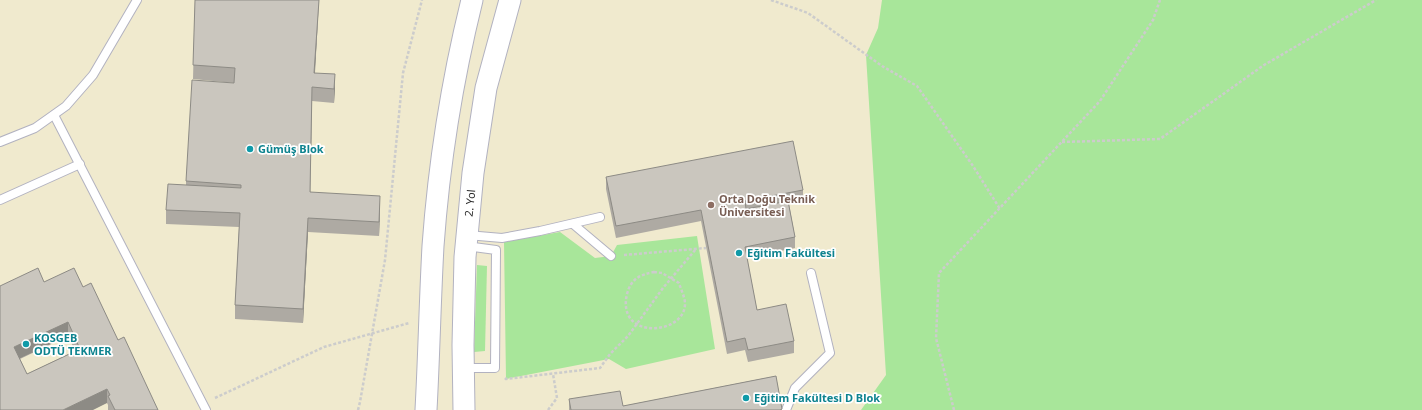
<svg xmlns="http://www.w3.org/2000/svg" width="1422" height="410" font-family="'Noto Sans',sans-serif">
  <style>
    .education { fill: #f0eace }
    .green { fill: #a8e69a }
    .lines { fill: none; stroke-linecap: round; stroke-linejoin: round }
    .service-casing { stroke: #b2b2c0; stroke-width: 10 }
    .tertiary-casing { stroke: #b2b2c0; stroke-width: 23 }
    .path { stroke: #ccc; stroke-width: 2.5; stroke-dasharray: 3 2; stroke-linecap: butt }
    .service { stroke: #fff; stroke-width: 8 }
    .tertiary { stroke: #fff; stroke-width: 21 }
    .wall { fill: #aeaaa3; fill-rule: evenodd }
    .shaded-wall { fill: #8d8b85 }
    .building { fill: #cac6be; stroke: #8d8b85; fill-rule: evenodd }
    .culture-dot { fill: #0f9aa8; stroke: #fff; stroke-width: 1.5 }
    .education-dot { fill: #8d6e63; stroke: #fff; stroke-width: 1.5 }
    .labels { text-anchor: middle; stroke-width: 3.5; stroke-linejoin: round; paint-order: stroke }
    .culture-label { font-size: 11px; font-weight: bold; fill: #0d838f; stroke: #fff; text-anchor: start }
    .education-label { font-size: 11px; font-weight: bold; fill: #785e54; stroke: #fff; text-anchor: start }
    .street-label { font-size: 11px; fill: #2c2c2c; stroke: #fff }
  </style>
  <rect width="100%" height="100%" fill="#eeeade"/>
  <rect class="education" x="0" y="0" width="1422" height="410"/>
  <g class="green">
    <path d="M 882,0 L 1422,0 L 1422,410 L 861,410 L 886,375 L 866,55 L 878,28 Z"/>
    <path d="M 560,232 L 595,258 L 611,256 L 617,245 L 697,236 L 715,349 L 626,369 L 609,359 L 506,379 L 504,242 Z"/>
    <path d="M 477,265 L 487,266 L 485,351 L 474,352 Z"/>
  </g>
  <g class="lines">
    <g class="service-casing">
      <g id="service">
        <path d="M 54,115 L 206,410"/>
        <path d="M 0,142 L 35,128 L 66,106 L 93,75 L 137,0"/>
        <path d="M 0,200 L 80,164"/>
        <path d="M 573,224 L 611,256"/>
        <path d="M 467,235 L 502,238 L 540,231 L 600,217"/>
        <path d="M 464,368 L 495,368 L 496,250 L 466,246"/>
        <path d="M 786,410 L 795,388 L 830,353 L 811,273"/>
      </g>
    </g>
    <g class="tertiary-casing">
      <g id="tertiary">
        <path d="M 426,410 C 429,355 430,301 433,246 C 439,163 452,81 472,0"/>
        <path d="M 464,410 L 463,345 L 465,257 L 473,173 L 486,88 L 510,0"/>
      </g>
    </g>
    <g class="path">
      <path d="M 771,0 L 808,13 L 882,66 L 917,86 L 973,166 L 1000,209"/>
      <path d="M 1062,142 L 1160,139 L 1264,65 L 1376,0"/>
      <path d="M 624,255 L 706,248"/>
      <path d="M 654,272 L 662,273 L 679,283 C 681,290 685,297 685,304 C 685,335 616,341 627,294 C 631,279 639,275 654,272 Z"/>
      <path d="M 505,378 L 506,379 L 600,368 L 610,354 L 628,336 L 663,288 L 696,249"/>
      <path d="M 215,398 L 324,347 L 409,323"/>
      <path d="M 358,410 L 360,402 L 385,260 L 403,73 L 422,0"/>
      <path d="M 548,410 L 557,398 L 553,374"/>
      <path d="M 954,410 L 936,338 L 939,273 L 1100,101 L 1153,20 L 1160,0"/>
    </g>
    <use href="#service" class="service"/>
    <use href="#tertiary" class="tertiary"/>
  </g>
  <g class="wall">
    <path d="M 195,0 L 319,0 L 315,73 L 335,88 L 334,103 L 312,101 L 310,192 L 380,211 L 379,236 L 308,232 L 303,323 L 235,319 L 235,305 L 239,227 L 166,224 L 166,210 L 186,185 L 186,181 L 234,83 L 193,79 Z"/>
    <path d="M 606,177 L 803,190 L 803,202 L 789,204 L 795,237 L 795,248 L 747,258 L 757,310 L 794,341 L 794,353 L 748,362 L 745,350 L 727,354 L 701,221 L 616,238 L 606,189 Z"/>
    <path d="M 44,282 L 83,287 L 118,340 L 158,410 L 108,410 L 108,405 L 107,403 L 0,410 ZM 68,336 L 75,351 L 27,374 L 20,359 Z"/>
    <path d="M 776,376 L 782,410 L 569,410 L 569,399 L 623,406 Z"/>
  </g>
  <g class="shaded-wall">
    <path d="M 319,0 L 314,87 L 314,73 Z"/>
    <path d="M 335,74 L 335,88 L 334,103 L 334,89 Z"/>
    <path d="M 312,87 L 312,101 L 310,206 L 310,192 Z"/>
    <path d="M 380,196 L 380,211 L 379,236 L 379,222 Z"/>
    <path d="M 308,218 L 308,232 L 303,323 L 303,309 Z"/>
    <path d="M 68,322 L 68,336 L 14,361 L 14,347 Z"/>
    <path d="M 107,389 L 107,403 L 93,410 L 63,410 Z"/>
  </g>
  <g class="building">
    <path d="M 195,0 L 319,0 L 314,73 L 335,74 L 334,89 L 312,87 L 310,192 L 380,196 L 379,222 L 308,218 L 303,309 L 235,305 L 240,213 L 166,210 L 168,184 L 241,188 L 241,185 L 186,181 L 192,80 L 234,83 L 235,68 L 193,65 Z"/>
    <path d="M 793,141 L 803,190 L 745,201 L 746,209 L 788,201 L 795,237 L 745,247 L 757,310 L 786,304 L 794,341 L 748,350 L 745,338 L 727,342 L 701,210 L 616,226 L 606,177 Z"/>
    <path d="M 38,268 L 44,282 L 74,268 L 83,287 L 91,283 L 118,340 L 124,337 L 158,410 L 115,410 L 108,396 L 110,395 L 107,389 L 63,410 L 0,410 L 0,286 ZM 68,322 L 80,349 L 27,374 L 14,347 Z"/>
    <path d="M 776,376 L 782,409 L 780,410 L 571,410 L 569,399 L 620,391 L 623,406 Z"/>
  </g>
  <g class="culture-dot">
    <circle cx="250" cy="149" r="4"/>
    <circle cx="739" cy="253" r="4"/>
    <circle cx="26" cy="344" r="4"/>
    <circle cx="746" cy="398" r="4"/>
  </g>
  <circle class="education-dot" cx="711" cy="205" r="4"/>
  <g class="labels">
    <g class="culture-label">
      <text x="258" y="153">Gümüş Blok</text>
      <text x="747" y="257">Eğitim Fakültesi</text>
      <text x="34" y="342">KOSGEB<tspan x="34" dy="13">ODTÜ TEKMER</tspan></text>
      <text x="754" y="402">Eğitim Fakültesi D Blok</text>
    </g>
    <g class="education-label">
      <text x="719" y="203">Orta Doğu Teknik<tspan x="719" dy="13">Üniversitesi</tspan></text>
    </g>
    <g class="street-label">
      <text transform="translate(470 203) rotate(-84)" y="4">2. Yol</text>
    </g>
  </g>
</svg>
